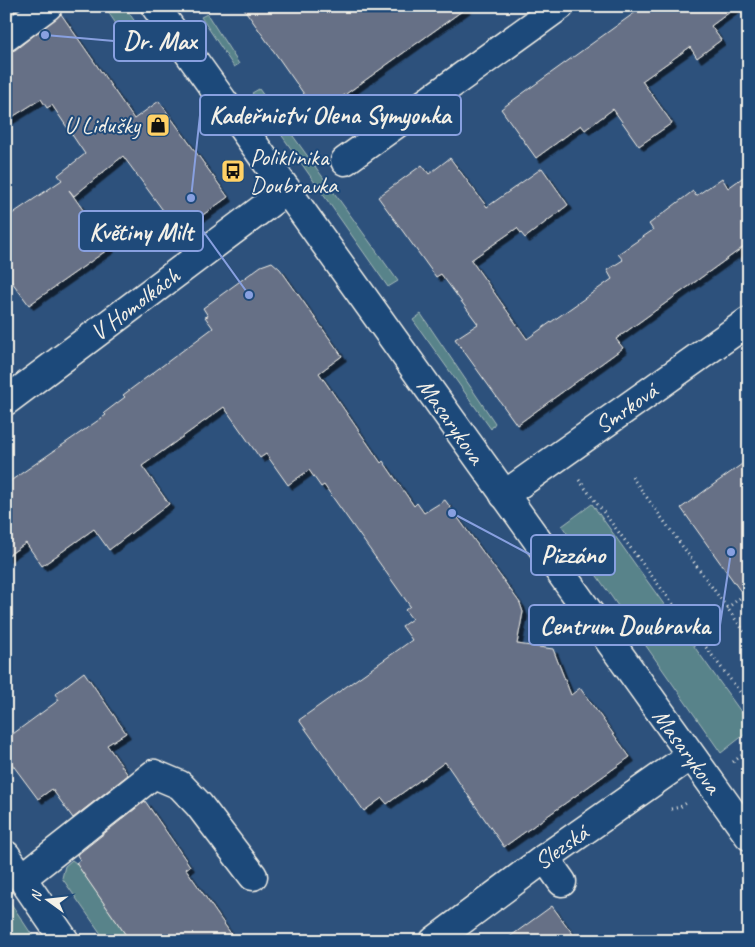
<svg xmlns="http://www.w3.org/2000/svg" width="755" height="947" font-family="Caveat,sans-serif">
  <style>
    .green { fill: #58838a; stroke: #a6bab9 }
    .building { fill: #666f86; stroke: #f4f1e8; filter: url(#shadow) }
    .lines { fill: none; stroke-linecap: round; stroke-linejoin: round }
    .minor-casing { stroke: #f4f1e8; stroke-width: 31 }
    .path { stroke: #f4f1e8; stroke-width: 3; stroke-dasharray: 1 4; stroke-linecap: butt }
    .minor { stroke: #1f4a7a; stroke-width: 28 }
    .labels { text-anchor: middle; stroke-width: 4; stroke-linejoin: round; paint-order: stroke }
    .poi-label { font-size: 24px; fill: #f4f1e8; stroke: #1f4a7a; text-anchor: end }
    .street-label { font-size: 24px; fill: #f4f1e8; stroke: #1f4a7a }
    .leader { fill: none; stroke: #88a0e0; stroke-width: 2 }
    .callout-dot { fill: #88a0e0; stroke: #1f4a7a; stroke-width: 2 }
    .callout { fill: #1f4a7a; stroke: #88a0e0; stroke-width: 2 }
    .callout-label { font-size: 25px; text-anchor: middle; font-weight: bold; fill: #f4f1e8 }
  </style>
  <defs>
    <filter id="shadow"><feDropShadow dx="4.5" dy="4.5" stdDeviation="0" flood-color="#0009"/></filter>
  </defs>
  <rect width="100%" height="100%" fill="#2d517c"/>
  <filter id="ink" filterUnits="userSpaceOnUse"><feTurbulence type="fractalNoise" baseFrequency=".02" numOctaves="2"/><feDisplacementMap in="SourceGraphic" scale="10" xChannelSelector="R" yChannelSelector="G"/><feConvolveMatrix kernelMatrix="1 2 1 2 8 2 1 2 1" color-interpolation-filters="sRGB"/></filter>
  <g filter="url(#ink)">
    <g class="green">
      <path d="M 104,6 L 124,6 L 143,33 L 129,43 Z"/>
      <path d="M 207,14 L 239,64 L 234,67 L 201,17 Z"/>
      <path d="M 259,89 L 398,281 L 388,287 L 252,93 Z"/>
      <path d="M 421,314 L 495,423 L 491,429 L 413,320 Z"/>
      <path d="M 592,504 L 749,723 L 749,731 L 721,753 L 562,526 Z"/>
      <path d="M 72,860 L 76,863 L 130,941 L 106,941 L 62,878 L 65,866 Z"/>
      <path d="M 6,896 L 36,941 L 18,941 L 6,924 Z"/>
    </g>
    <g class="building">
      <path d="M 6,6 L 21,6 L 6,17 Z"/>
      <path d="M 242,6 L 469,6 L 318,114 Z"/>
      <path d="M 644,6 L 738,6 L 711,26 L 721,40 L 697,58 L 690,47 L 642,81 L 672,123 L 639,146 L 613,109 L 585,130 L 581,125 L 536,158 L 501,109 Z"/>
      <path d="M 61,14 L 134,119 L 159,101 L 228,197 L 179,232 L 123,156 L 74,196 L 69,190 L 110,248 L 29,305 L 6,274 L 6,218 L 62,180 L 58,175 L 85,154 L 52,105 L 47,108 L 41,99 L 6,121 L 6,52 L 15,50 Z"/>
      <path d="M 450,158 L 487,207 L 542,168 L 568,205 L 525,238 L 517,228 L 471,260 L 527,339 L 612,279 L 607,270 L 623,260 L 618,254 L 653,230 L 649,224 L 693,191 L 696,196 L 722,178 L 728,188 L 749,173 L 749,243 L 616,339 L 623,348 L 517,425 L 455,339 L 478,324 L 441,274 L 436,277 L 378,197 L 422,165 L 429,174 Z"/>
      <path d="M 272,262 L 280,269 L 342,356 L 319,373 L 381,463 L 383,461 L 414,506 L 417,503 L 424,513 L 445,500 L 520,603 L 523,612 L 517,644 L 553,649 L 571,695 L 580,688 L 630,757 L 504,847 L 445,762 L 387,804 L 382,798 L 364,811 L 299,720 L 412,640 L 402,626 L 412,619 L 405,610 L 410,606 L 324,485 L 321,487 L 309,470 L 288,485 L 266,454 L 260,458 L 224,407 L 142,466 L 169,504 L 109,550 L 94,529 L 42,566 L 26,543 L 6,557 L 6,484 L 106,415 L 104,413 L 125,397 L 123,395 L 213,328 L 205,317 L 208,316 L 203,308 L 261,266 Z"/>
      <path d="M 749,459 L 749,603 L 681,508 Z"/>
      <path d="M 84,672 L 126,733 L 107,745 L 128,775 L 73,818 L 52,789 L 38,799 L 6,756 L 6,739 L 59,700 L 55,694 Z"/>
      <path d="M 145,801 L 190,866 L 186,869 L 236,941 L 130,941 L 76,863 L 80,860 L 77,855 Z"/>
      <path d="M 552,906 L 578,941 L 504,941 Z"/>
    </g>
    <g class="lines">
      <g class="minor-casing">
        <g id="minor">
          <path d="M 155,6 L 749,836"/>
          <path d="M 6,37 L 48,6"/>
          <path d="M 345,161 L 560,6"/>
          <path d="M 6,401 L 287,190"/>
          <path d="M 504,495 L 749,321"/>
          <path d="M 6,855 L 65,941"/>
          <path d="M 545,858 L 562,882"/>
          <path d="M 22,878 L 154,774 L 180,785 L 199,805 L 253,876"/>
          <path d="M 434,941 L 545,858 L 690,756"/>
        </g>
      </g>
      <g class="path">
        <path d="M 632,477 L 749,638"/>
        <path d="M 579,480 L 749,704"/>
        <path d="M 727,608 L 744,595"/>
        <path d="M 733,762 L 749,750"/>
        <path d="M 671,809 L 680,807 L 688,802"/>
      </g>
      <use href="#minor" class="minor"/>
    </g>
  </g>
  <defs>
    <g id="shop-square" transform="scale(1.25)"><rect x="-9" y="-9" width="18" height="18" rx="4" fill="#ffd166" stroke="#1f4a7a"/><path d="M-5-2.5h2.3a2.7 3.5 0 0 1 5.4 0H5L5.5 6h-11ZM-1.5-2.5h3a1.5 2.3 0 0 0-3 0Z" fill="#111"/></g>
    <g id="bus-square" transform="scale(1.25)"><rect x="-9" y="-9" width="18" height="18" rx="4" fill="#ffd166" stroke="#1f4a7a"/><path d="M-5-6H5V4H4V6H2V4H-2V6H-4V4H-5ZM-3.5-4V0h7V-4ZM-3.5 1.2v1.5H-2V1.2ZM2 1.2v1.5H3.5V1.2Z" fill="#111"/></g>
  </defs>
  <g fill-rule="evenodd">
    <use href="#shop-square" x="158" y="125"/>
    <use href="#bus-square" x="233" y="171"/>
  </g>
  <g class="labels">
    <g class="poi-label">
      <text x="140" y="133">U Lidušky</text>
      <text x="250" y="165" text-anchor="start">Poliklinika<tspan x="250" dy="28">Doubravka</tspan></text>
    </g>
    <g class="street-label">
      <text transform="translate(135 304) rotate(-37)" y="8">V Homolkách</text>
      <text transform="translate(626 408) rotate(-35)" y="8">Smrková</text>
      <text transform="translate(451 421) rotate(55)" y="8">Masarykova</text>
      <text transform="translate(687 751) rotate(54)" y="8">Masarykova</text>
      <text transform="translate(561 847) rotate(-35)" y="8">Slezská</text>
    </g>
  </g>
  <path class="leader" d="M45 35L114 41M191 198L200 115M249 295L203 231M452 513L531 555M731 552L720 625"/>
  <g class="callout-dot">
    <circle cx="45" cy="35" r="5"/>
    <circle cx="191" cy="198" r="5"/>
    <circle cx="249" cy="295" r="5"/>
    <circle cx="452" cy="513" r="5"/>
    <circle cx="731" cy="552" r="5"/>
  </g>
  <g class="callout">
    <rect x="114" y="21" width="92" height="40" rx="5"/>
    <rect x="200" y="95" width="261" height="40" rx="5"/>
    <rect x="79" y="211" width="124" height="40" rx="5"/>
    <rect x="531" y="535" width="84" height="40" rx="5"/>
    <rect x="529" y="605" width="191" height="40" rx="5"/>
  </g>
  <g class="callout-label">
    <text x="160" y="49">Dr. Max</text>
    <text x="330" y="123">Kadeřnictví Olena Symyonka</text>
    <text x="141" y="240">Květiny Milt</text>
    <text x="573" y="563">Pizzáno</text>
    <text x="625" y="634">Centrum Doubravka</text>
  </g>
  <rect width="755" height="947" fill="none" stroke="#1f4a7a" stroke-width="25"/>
  <rect x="12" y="12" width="730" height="922" fill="none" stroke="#f4f1e8" stroke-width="2" filter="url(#ink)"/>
  <g transform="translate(48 900) rotate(285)" stroke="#1f4a7a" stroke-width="4" paint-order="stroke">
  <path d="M0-4L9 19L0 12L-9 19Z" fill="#f4f1e8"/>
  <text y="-8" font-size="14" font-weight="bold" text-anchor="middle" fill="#f4f1e8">N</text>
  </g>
</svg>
